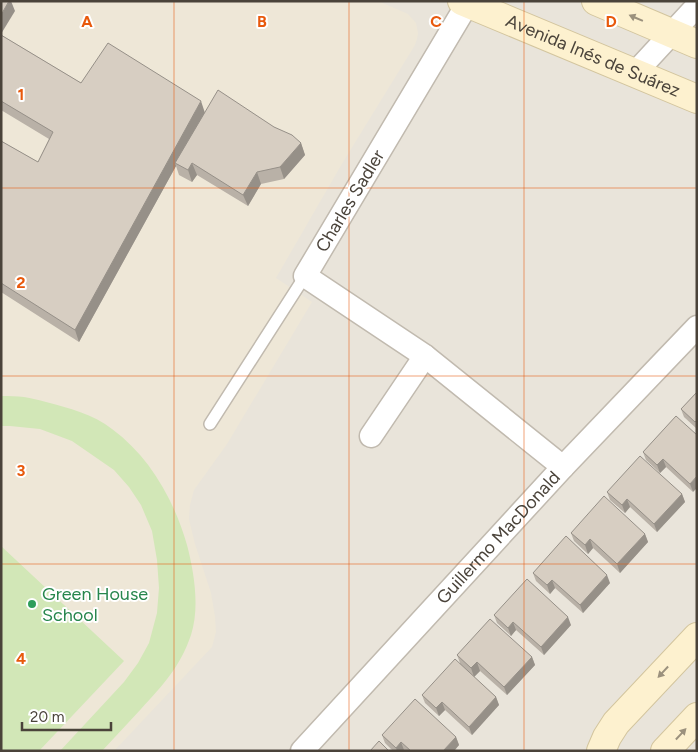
<svg xmlns="http://www.w3.org/2000/svg" width="698" height="752" font-family="Figtree,sans-serif">
  <style>
    .residential { fill: #e9e4da }
    .education { fill: #eee7d7 }
    .green { fill: #d2e7b7 }
    .lines { fill: none; stroke-linecap: round; stroke-linejoin: round }
    .lane-casing { stroke: #c1baaf; stroke-width: 14 }
    .street-casing { stroke: #c1baaf; stroke-width: 25 }
    .secondary-casing { stroke: #d3c59e; stroke-width: 30 }
    .lane { stroke: #fff; stroke-width: 11 }
    .street { stroke: #fff; stroke-width: 22 }
    .secondary { stroke: #fdf1cf; stroke-width: 28 }
    .wall { fill: #b9b1a7 }
    .shaded-wall { fill: #969088 }
    .building { fill: #d7cec2; stroke: #969088 }
    .oneway { fill: #9b917d }
    .grid { fill: none; stroke: #e8590c; stroke-width: 1; stroke-opacity: 0.55 }
    .leisure-dot { fill: #2e9e5b; stroke: #fff; stroke-width: 2 }
    .labels { text-anchor: middle; stroke-width: 4; stroke-linejoin: round; paint-order: stroke }
    .street-label { font-size: 18px; fill: #4a433a; stroke: #fff }
    .leisure-label { font-size: 18px; fill: #27864d; stroke: #fff; text-anchor: start }
    .grid-label { font-size: 16px; text-anchor: middle; font-weight: bold; fill: #e8590c; stroke: #fff; stroke-width: 4; stroke-linejoin: round; paint-order: stroke }
  </style>
  <rect width="100%" height="100%" fill="#f5f3ec"/>
  <rect class="residential" x="1" y="1" width="696" height="750"/>
  <path class="education" d="M 1,1 L 378,1 L 408,14 L 416,23 L 418,33 L 417,39 L 415,45 L 343,162 L 276,278 L 312,302 L 227,444 L 194,490 L 190,505 L 189,519 L 195,544 L 211,593 L 215,616 L 216,632 L 212,647 L 114,751 L 1,751 Z"/>
  <g class="green">
    <path d="M 1,396 C 9,396 17,396 24,397 C 31,398 39,400 46,402 C 69,408 93,414 112,429 C 150,457 174,500 187,545 C 194,572 200,607 191,635 C 180,667 163,685 141,709 C 128,723 115,737 102,751 L 60,751 L 124,682 L 138,663 L 149,643 L 157,613 L 159,588 L 157,560 L 152,531 L 141,505 L 129,487 L 114,470 L 72,441 L 40,429 L 10,426 L 1,426 Z"/>
    <path d="M 1,546 L 124,661 L 39,751 L 1,751 Z"/>
  </g>
  <g class="lines">
    <g class="lane-casing">
      <path id="lane" d="M 210,424 L 305,276"/>
    </g>
    <g class="street-casing">
      <g id="street">
        <path d="M 469,1 L 305,276 L 425,356 L 563,467"/>
        <path d="M 635,73 L 697,6"/>
        <path d="M 371,436 L 425,356"/>
        <path id="s1" d="M 302,751 L 563,467 L 697,327"/>
      </g>
    </g>
    <g class="secondary-casing">
      <g id="secondary">
        <path id="s2" d="M 462,1 L 697,99"/>
        <path d="M 596,1 L 697,44"/>
        <path d="M 601,751 L 607,737 L 616,723 L 697,637"/>
        <path d="M 665,751 L 697,717"/>
      </g>
    </g>
    <use href="#lane" class="lane"/>
    <use href="#street" class="street"/>
    <use href="#secondary" class="secondary"/>
  </g>
  <g class="wall">
    <path d="M 1,35 L 81,83 L 205,113 L 274,127 L 301,143 L 305,155 L 284,179 L 261,184 L 248,206 L 197,175 L 192,182 L 179,175 L 176,166 L 79,342 L 1,292 L 1,141 L 38,162 L 49,139 L 1,110 Z"/>
    <path d="M 697,392 L 697,429 L 684,417 L 681,409 Z"/>
    <path d="M 676,416 L 693,492 L 666,467 L 660,473 L 646,460 L 643,452 Z"/>
    <path d="M 607,492 L 682,494 L 685,502 L 657,532 L 630,507 L 625,513 L 610,500 Z"/>
    <path d="M 571,533 L 645,534 L 648,542 L 620,573 L 593,548 L 588,554 L 574,541 Z"/>
    <path d="M 533,573 L 610,583 L 583,613 L 555,588 L 550,594 L 536,581 Z"/>
    <path d="M 494,615 L 571,625 L 544,655 L 516,630 L 511,636 L 497,623 Z"/>
    <path d="M 457,655 L 532,657 L 535,665 L 507,695 L 480,671 L 474,677 L 496,697 L 499,705 L 472,735 L 445,710 L 439,716 L 425,703 L 422,695 L 460,663 Z"/>
    <path d="M 382,735 L 456,737 L 459,745 L 454,751 L 393,751 L 385,743 Z"/>
  </g>
  <g class="shaded-wall">
    <path d="M 9,1 L 11,1 L 15,11 L 1,34 L 1,15 Z"/>
    <path d="M 201,101 L 205,113 L 175,163 L 176,166 L 79,342 L 75,330 Z"/>
    <path d="M 301,143 L 305,155 L 284,179 L 280,167 Z"/>
    <path d="M 192,163 L 197,175 L 192,182 L 188,170 Z"/>
    <path d="M 257,172 L 261,184 L 248,206 L 243,195 Z"/>
    <path d="M 663,459 L 666,467 L 660,473 L 657,465 Z"/>
    <path d="M 697,476 L 697,488 L 693,492 L 690,484 Z"/>
    <path d="M 682,494 L 685,502 L 657,532 L 654,524 Z"/>
    <path d="M 627,499 L 630,507 L 625,513 L 622,505 Z"/>
    <path d="M 645,534 L 648,542 L 620,573 L 617,564 Z"/>
    <path d="M 590,539 L 593,548 L 588,554 L 585,545 Z"/>
    <path d="M 607,575 L 610,583 L 583,613 L 580,605 Z"/>
    <path d="M 552,580 L 555,588 L 550,594 L 547,585 Z"/>
    <path d="M 568,617 L 571,625 L 544,655 L 541,647 Z"/>
    <path d="M 513,622 L 516,630 L 511,636 L 508,628 Z"/>
    <path d="M 532,657 L 535,665 L 507,695 L 504,687 Z"/>
    <path d="M 477,662 L 480,671 L 474,677 L 471,668 Z"/>
    <path d="M 496,697 L 499,705 L 472,735 L 469,727 Z"/>
    <path d="M 442,702 L 445,710 L 439,716 L 436,708 Z"/>
    <path d="M 456,737 L 459,745 L 454,751 L 443,751 Z"/>
    <path d="M 401,742 L 404,750 L 397,751 L 396,748 Z"/>
  </g>
  <g class="building">
    <path d="M 1,1 L 9,1 L 1,15 Z"/>
    <path d="M 1,35 L 81,83 L 108,43 L 201,101 L 75,330 L 1,283 L 1,141 L 38,162 L 53,132 L 1,101 Z"/>
    <path d="M 218,90 L 274,127 L 292,135 L 301,143 L 280,167 L 257,172 L 243,195 L 192,163 L 188,170 L 175,163 Z"/>
    <path d="M 697,392 L 697,420 L 695,422 L 681,409 Z"/>
    <path d="M 676,416 L 697,435 L 697,476 L 690,484 L 663,459 L 657,465 L 643,452 Z"/>
    <path d="M 640,456 L 682,494 L 654,524 L 627,499 L 622,505 L 607,492 Z"/>
    <path d="M 604,496 L 645,534 L 617,564 L 590,539 L 585,545 L 571,533 Z"/>
    <path d="M 566,536 L 607,575 L 580,605 L 552,580 L 547,585 L 533,573 Z"/>
    <path d="M 527,579 L 568,617 L 541,647 L 513,622 L 508,628 L 494,615 Z"/>
    <path d="M 490,619 L 532,657 L 504,687 L 477,662 L 471,668 L 457,655 Z"/>
    <path d="M 455,659 L 496,697 L 469,727 L 442,702 L 436,708 L 422,695 Z"/>
    <path d="M 415,699 L 456,737 L 443,751 L 411,751 L 401,742 L 396,748 L 382,735 Z"/>
    <path d="M 379,741 L 389,751 L 370,751 Z"/>
  </g>
  <defs><path id="oneway-solid" d="M-6-.8H1V-3.2L6.5 0L1 3.2V.8H-6Z" transform="scale(1.25)"/></defs>
  <g class="oneway">
    <use href="#oneway-solid" transform="translate(636 18) rotate(-157)"/>
    <use href="#oneway-solid" transform="translate(663 672) rotate(133)"/>
    <use href="#oneway-solid" transform="translate(681 734) rotate(-47)"/>
  </g>
  <path class="grid" d="M 174,1 L 174,751M 349,1 L 349,751M 524,1 L 524,751M 1,188 L 697,188M 1,376 L 697,376M 1,564 L 697,564"/>
  <circle class="leisure-dot" cx="32" cy="604" r="5"/>
  <g class="labels">
    <g class="street-label">
      <text dy="6" stroke="none"><textPath href="#s2" startOffset="142">Avenida Inés de Suárez</textPath></text>
      <text transform="translate(350 201) rotate(-59)" y="6">Charles Sadler</text>
      <text dy="6" stroke="none"><textPath href="#s1" startOffset="290">Guillermo MacDonald</textPath></text>
    </g>
    <g class="leisure-label">
      <text x="42" y="600">Green House<tspan x="42" dy="21">School</tspan></text>
    </g>
  </g>
  <g class="grid-label">
    <text x="87" y="27">A</text>
    <text x="262" y="27">B</text>
    <text x="436" y="27">C</text>
    <text x="611" y="27">D</text>
    <text x="21" y="100">1</text>
    <text x="21" y="288">2</text>
    <text x="21" y="476">3</text>
    <text x="21" y="664">4</text>
  </g>
  <rect width="698" height="752" fill="none" stroke="#4a433a" stroke-width="5"/>
  <path d="M22 722v8h89v-8" fill="none" stroke="#4a433a" stroke-width="2.5"/>
  <text x="30" y="722" font-size="15" fill="#4a433a" stroke="#ffffff" stroke-width="4" paint-order="stroke">20 m</text>
</svg>
